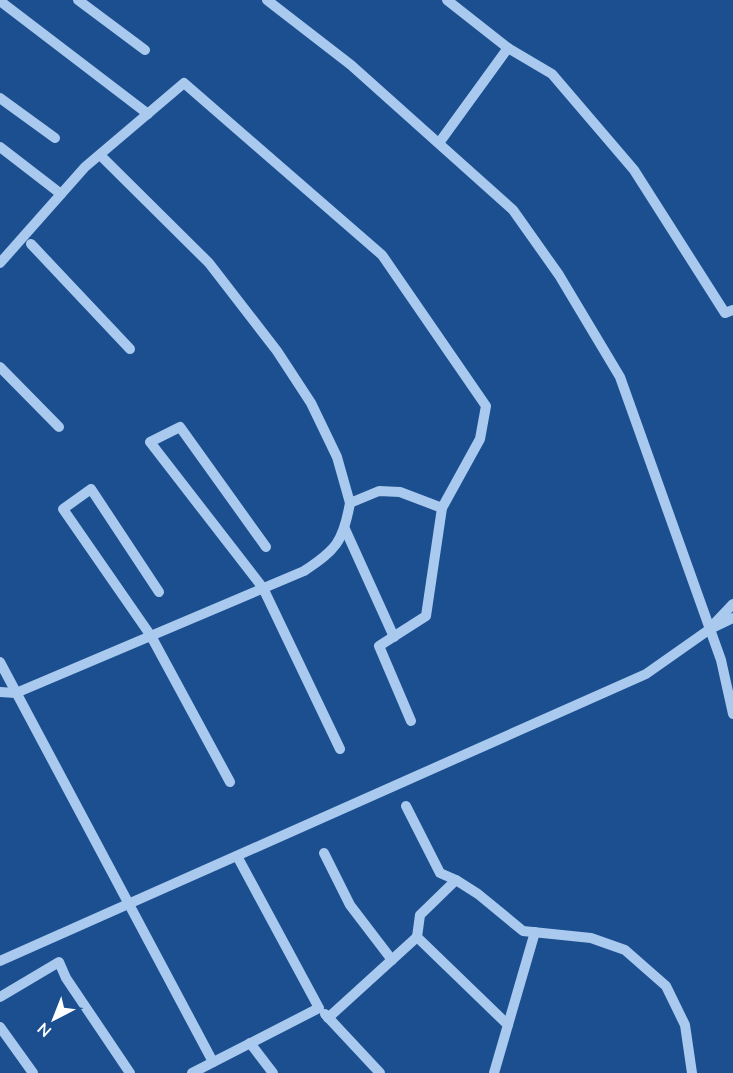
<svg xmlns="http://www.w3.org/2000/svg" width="733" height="1073" font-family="'Nunito Sans',sans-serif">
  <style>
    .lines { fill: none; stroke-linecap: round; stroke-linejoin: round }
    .minor { stroke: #a9c9ee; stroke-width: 10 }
  </style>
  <rect width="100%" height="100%" fill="#1b4f8f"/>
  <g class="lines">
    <g class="minor">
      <path d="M 78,0 L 145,50"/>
      <path d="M 267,0 L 351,65 L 513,210 L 559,275 L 620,377 L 721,660 L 733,714"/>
      <path d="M 447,0 L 508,48"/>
      <path d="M 0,1 L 148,114"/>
      <path d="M 0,98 L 55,138"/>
      <path d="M 439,143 L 508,48 L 552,74 L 634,170 L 725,313 L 733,310"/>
      <path d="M 0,147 L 61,194"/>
      <path d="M 100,155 L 209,263 L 277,351 L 311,403 L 337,457 L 350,503 L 379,491 L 400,492 L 442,508"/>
      <path d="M 31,244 L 130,349"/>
      <path d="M 0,263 L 85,167 L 184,83 L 382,255 L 486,406 L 480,439 L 442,508 L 426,616 L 379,646 L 411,721"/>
      <path d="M 0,367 L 59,427"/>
      <path d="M 345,529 L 394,637"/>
      <path d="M 266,547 L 180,427 L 150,442 L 263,588 L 340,749"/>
      <path d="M 159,592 L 91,489 L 63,509 L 151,636 L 230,782"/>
      <path d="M 714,624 L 733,604"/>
      <path d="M 0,662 L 213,1062"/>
      <path d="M 0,692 L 16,693 L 304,571 C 336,550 343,542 350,503"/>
      <path d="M 406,806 L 440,873 L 456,880 L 478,894 L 523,931 L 591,938 L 625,950 L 666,986 L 685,1025 L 692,1073"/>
      <path d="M 324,853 L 350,905 L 392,960"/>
      <path d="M 456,880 L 420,915 L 417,937 L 508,1025"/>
      <path d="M 0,961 L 646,674 L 710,629 L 733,618"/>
      <path d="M 0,997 L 59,962 L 66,978 L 130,1073"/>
      <path d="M 325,1014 L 380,1073"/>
      <path d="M 328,1018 L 417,937"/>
      <path d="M 0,1027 L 33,1073"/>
      <path d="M 250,1043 L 273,1073"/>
      <path d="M 192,1073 L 319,1008 L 237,856"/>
      <path d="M 494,1073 L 535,932"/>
    </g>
  </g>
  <g transform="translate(54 1019) rotate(222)" stroke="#1b4f8f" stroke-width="4.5" paint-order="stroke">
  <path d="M0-4.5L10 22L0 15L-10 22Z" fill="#ffffff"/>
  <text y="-9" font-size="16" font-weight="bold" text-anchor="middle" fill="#ffffff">N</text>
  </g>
</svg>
